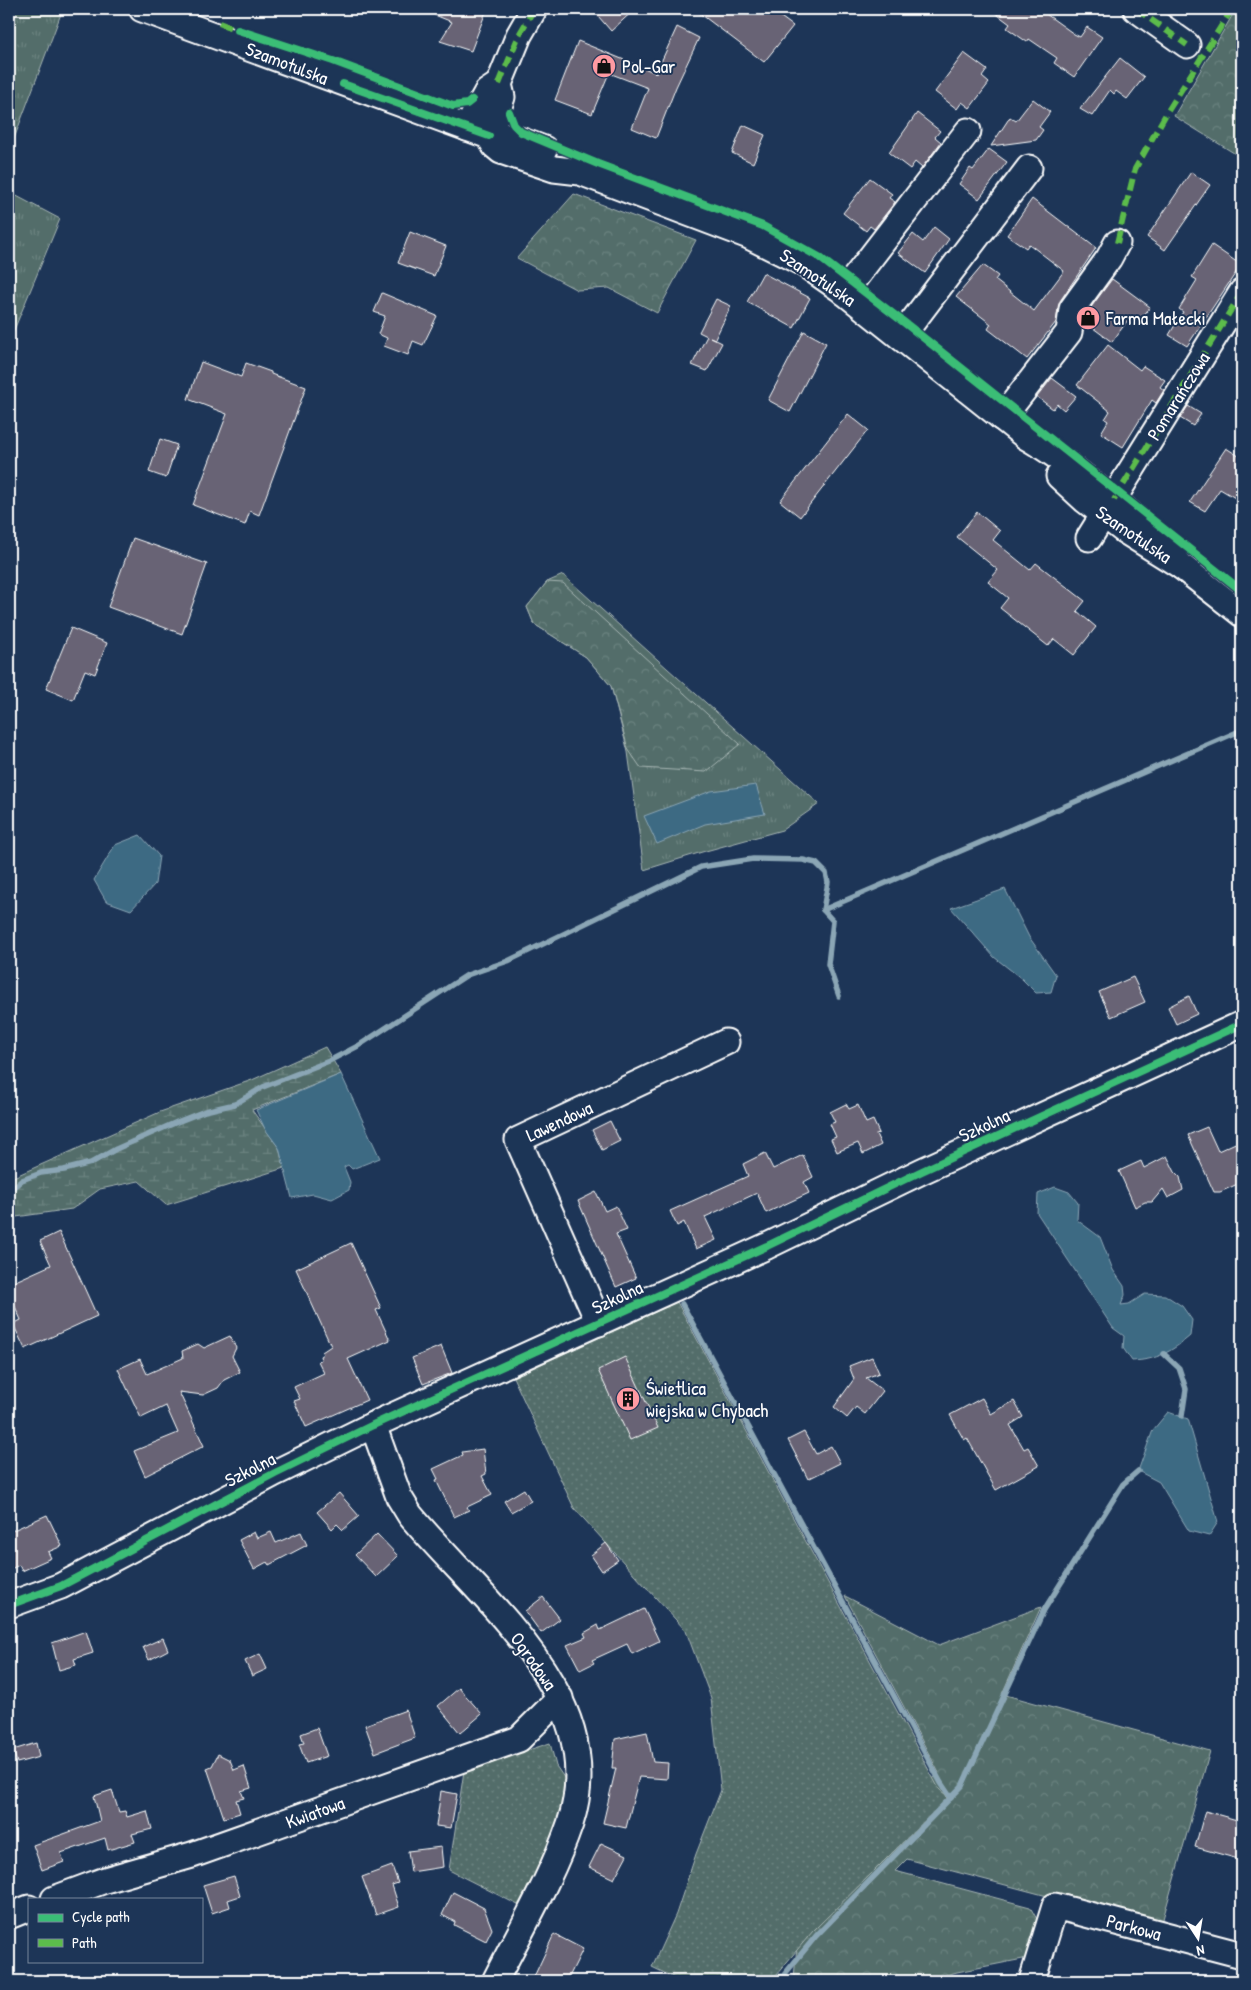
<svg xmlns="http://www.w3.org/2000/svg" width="1251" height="1990" font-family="'Patrick Hand',sans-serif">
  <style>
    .grass { fill: url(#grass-tufts); stroke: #a8b6b4 }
    .forest { fill: url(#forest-crowns); stroke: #a8b6b4 }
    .wetland { fill: url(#wetland-marsh); stroke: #a8b6b4 }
    .park { fill: url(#park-dots); stroke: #a8b6b4 }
    .water { fill: #3e6a83; stroke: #8ba6b5 }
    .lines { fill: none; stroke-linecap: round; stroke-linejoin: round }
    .stream { stroke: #8ba6b5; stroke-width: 5.5 }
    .building { fill: #686474; stroke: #fff }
    .minor-casing { stroke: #fff; stroke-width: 29 }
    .minor { stroke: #1d3557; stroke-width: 25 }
    .quiet { stroke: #5cbc4b; stroke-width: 6; stroke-dasharray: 12 6; stroke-linecap: butt }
    .cycleway-casing { stroke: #1d3557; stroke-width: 11 }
    .cycleway { stroke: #3abd76; stroke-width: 8 }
    .labels { text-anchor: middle; stroke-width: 4; stroke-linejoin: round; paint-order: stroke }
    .street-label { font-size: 19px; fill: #fff; stroke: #1d3557 }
    .poi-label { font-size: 19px; fill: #fff; stroke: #1d3557; text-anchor: start }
  </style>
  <defs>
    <pattern id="grass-tufts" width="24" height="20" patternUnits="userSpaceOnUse" patternTransform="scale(1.25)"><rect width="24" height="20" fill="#526d6a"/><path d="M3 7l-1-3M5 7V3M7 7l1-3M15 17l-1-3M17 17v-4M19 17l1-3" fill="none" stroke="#6c8380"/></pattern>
    <pattern id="forest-crowns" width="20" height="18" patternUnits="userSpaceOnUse" patternTransform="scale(1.25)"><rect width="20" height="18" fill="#526d6a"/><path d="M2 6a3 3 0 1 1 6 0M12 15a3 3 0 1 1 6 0" fill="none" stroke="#6c8380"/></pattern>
    <pattern id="wetland-marsh" width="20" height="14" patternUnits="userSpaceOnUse" patternTransform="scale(1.25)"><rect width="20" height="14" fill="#526d6a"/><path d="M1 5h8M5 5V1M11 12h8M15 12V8" fill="none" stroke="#6c8380"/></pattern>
    <pattern id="park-dots" width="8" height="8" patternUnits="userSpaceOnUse" patternTransform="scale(1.25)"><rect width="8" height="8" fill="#526d6a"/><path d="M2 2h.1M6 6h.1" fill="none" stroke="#6c8380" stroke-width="1.8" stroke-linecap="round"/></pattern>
  </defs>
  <rect width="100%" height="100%" fill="#1d3557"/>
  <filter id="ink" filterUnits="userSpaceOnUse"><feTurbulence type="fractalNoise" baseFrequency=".02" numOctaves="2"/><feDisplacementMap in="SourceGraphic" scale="10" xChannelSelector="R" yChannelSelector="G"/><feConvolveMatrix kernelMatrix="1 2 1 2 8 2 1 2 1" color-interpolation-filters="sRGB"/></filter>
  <g filter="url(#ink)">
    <g class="grass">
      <path d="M 9,9 L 56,9 L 62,11 L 9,152 Z"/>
      <path d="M 9,192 L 60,219 L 9,342 Z"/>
      <path d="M 563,575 L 819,804 L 782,830 L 702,852 L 644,870 L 628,752 L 611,686 L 586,657 L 534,624 L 527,607 L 547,582 Z"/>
    </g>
    <g class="forest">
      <path d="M 1236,9 L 1242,9 L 1242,158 L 1174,116 Z"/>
      <path d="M 574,194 L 696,240 L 657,313 L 609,288 L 577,290 L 517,258 Z"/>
      <path d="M 547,582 L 563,583 L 740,744 L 706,772 L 641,768 L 628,749 L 611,686 L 586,657 L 534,624 L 527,607 Z"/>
      <path d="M 845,1596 L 939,1645 L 1041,1607 L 1002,1694 L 1210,1751 L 1161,1926 L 907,1859 L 895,1871 L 1030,1907 L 1038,1921 L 1028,1958 L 957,1972 L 925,1981 L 715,1981 L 771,1972 L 794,1978 L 804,1869 L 909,1801 L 939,1773 Z"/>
    </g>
    <path class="wetland" d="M 325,1047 L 341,1074 L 252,1110 L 279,1148 L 284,1168 L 166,1205 L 139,1181 L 100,1189 L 72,1209 L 9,1218 L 9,1179 L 160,1112 L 252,1080 Z"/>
    <g class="park">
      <path d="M 677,1302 L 939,1789 L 946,1795 L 947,1799 L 813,1931 L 771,1981 L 681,1981 L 652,1967 L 676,1914 L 696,1854 L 721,1790 L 711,1698 L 686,1631 L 574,1508 L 513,1377 Z"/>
      <path d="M 550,1743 L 556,1766 L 565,1779 L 563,1807 L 557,1834 L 518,1905 L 449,1870 L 464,1771 Z"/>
    </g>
    <g class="water">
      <path d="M 756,785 L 765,814 L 705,824 L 657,844 L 644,816 L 711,791 Z"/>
      <path d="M 140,835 L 159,856 L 155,884 L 131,910 L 106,901 L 94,880 L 115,845 Z"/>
      <path d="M 1005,889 L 1029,937 L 1056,975 L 1051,992 L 1036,993 L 1022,979 L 994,957 L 951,908 Z"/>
      <path d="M 341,1074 L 380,1158 L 352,1169 L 348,1165 L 344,1167 L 350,1182 L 349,1190 L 332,1199 L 313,1194 L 292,1198 L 279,1148 L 265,1129 L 256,1110 Z"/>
      <path d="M 1055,1187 L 1069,1192 L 1078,1203 L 1077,1220 L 1100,1237 L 1113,1270 L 1124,1286 L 1125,1295 L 1121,1305 L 1129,1304 L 1145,1294 L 1165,1295 L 1182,1306 L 1192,1320 L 1190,1336 C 1171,1352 1157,1360 1132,1361 L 1123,1348 L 1124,1336 L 1113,1328 L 1037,1213 L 1038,1194 Z"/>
      <path d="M 1168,1412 L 1188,1419 L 1218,1522 L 1209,1536 L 1189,1531 L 1159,1482 L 1138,1471 L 1153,1430 Z"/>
    </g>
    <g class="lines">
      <g class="stream">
        <path d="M 823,910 L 1242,730"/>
        <path d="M 9,1191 L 22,1180 L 41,1173 L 64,1170 L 91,1163 L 116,1149 L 177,1122 L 205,1111 L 235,1104 L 263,1087 L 329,1061 L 358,1046 L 467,975 L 508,961 L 701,867 L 753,859 L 803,860 L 816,863 L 826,873 L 828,882 L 823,910 L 833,921 L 828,964 L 839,996"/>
        <path d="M 682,1304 L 941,1783 L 951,1798"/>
        <path d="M 1164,1354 L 1179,1368 L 1186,1389 L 1182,1416"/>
        <path d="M 779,1981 L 816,1936 L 962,1786 L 1044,1610 L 1123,1484 L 1138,1471"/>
      </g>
    </g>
    <g class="building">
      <path d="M 420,9 L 487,9 L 471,51 L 440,41 L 452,22 Z"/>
      <path d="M 592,9 L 635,9 L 611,31 Z"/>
      <path d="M 694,9 L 770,9 L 793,26 L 764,62 Z"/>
      <path d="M 990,9 L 1050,9 L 1046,14 L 1074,34 L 1080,37 L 1087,27 L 1102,37 L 1074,77 L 1054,63 L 1057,58 L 1029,39 L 1027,42 L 1007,28 L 1010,24 Z"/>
      <path d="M 677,27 L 699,38 L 676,87 L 656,138 L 632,128 L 648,88 L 609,73 L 592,114 L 555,100 L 578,41 L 656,73 Z"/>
      <path d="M 964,53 L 987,70 L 982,77 L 989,83 L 970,108 L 962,102 L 957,109 L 935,92 Z"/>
      <path d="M 1120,58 L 1144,77 L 1127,99 L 1116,91 L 1114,94 L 1110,90 L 1092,116 L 1080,109 Z"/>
      <path d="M 1033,99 L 1050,112 L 1039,127 L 1043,130 L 1036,140 L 991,146 L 1010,117 L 1016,121 Z"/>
      <path d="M 917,113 L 940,131 L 935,137 L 941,142 L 922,168 L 915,162 L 910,169 L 889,153 Z"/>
      <path d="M 743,125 L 765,135 L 753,163 L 732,153 Z"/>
      <path d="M 989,149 L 1007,162 L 979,199 L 959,184 L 970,168 L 973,170 Z"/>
      <path d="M 1191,172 L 1210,185 L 1165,250 L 1147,237 Z"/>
      <path d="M 870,178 L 892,194 L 889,198 L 895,202 L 874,229 L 870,226 L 866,231 L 843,213 Z"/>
      <path d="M 1032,199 L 1096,248 L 1060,301 L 1056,322 L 1027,359 L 988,329 L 991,324 L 956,297 L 983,265 L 998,276 L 995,280 L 1034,311 L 1064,271 L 1029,244 L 1026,248 L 1007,235 Z"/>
      <path d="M 934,227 L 949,239 L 925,273 L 898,253 L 913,234 L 923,242 Z"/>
      <path d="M 410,232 L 446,246 L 434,276 L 398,263 Z"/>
      <path d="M 1212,245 L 1241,265 L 1187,346 L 1169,335 L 1183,312 L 1179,309 L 1197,280 L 1192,277 Z"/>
      <path d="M 763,273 L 810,298 L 794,328 L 747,302 Z"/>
      <path d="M 1112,279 L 1150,307 L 1138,323 L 1130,317 L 1112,342 L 1085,322 L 1086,314 Z"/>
      <path d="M 382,293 L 437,316 L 423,345 L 413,341 L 408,355 L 384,346 L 387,338 L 378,334 L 385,316 L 374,312 Z"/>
      <path d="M 716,299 L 731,306 L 715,339 L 710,337 L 722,343 L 707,371 L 692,365 L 707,336 L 699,332 Z"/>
      <path d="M 804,331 L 826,343 L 790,412 L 768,400 Z"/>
      <path d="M 1108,345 L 1140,370 L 1143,366 L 1165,380 L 1160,387 L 1164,390 L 1156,403 L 1152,400 L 1123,447 L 1101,433 L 1108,421 L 1105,419 L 1110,411 L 1077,385 Z"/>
      <path d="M 201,362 L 241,377 L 246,363 L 271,372 L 271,374 L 306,387 L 259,515 L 250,511 L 245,525 L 193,505 L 227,414 L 188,399 Z"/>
      <path d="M 1052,378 L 1076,396 L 1064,410 L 1057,404 L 1053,409 L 1037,397 Z"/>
      <path d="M 1188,406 L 1201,414 L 1193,426 L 1180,418 Z"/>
      <path d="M 848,414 L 868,430 L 800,517 L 780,501 Z"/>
      <path d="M 160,439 L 177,445 L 166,478 L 149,472 Z"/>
      <path d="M 1226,448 L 1242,458 L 1242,502 L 1220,489 L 1205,511 L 1190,502 Z"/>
      <path d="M 977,512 L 1000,531 L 993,540 L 1030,570 L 1036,563 L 1085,601 L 1077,611 L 1096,627 L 1074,655 L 1054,639 L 1048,646 L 1000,608 L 1008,598 L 988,582 L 998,570 L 957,537 Z"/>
      <path d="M 133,538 L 207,564 L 182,634 L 108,607 Z"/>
      <path d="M 71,628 L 107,643 L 95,674 L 85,670 L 73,700 L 46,689 Z"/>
      <path d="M 1133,977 L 1145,1002 L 1111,1017 L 1099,992 Z"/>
      <path d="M 1189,996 L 1197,1014 L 1176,1024 L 1168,1007 Z"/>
      <path d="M 846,1104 L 849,1109 L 858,1105 L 866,1123 L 873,1120 L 879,1133 L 876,1134 L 881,1145 L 863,1154 L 858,1143 L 837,1152 L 831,1139 L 836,1137 L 830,1124 L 835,1122 L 830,1112 Z"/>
      <path d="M 610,1121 L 620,1141 L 602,1150 L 592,1130 Z"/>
      <path d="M 1207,1127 L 1218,1151 L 1242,1140 L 1242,1182 L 1220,1192 L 1214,1192 L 1188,1135 Z"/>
      <path d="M 765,1153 L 773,1169 L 803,1155 L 813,1177 L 804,1182 L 809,1193 L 766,1213 L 757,1193 L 705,1217 L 716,1240 L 696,1249 L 684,1222 L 677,1226 L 670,1211 L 748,1176 L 743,1164 Z"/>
      <path d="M 1167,1156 L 1175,1172 L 1180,1177 L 1183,1190 L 1168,1198 L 1163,1189 L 1152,1202 L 1145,1202 L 1135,1207 L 1119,1171 L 1141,1161 L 1144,1168 Z"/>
      <path d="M 596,1192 L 605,1211 L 616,1206 L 627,1230 L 616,1234 L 636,1278 L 616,1287 L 578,1201 Z"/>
      <path d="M 59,1232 L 97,1316 L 25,1349 L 13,1324 L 21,1320 L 9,1293 L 9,1284 L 51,1265 L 40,1241 Z"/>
      <path d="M 351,1243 L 381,1308 L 376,1310 L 390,1340 L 348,1359 L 367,1400 L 306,1427 L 294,1401 L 300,1399 L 294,1387 L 324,1373 L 318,1361 L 321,1360 L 320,1356 L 323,1354 L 322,1352 L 331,1346 L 296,1269 Z"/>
      <path d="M 230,1336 L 236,1348 L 232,1356 L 240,1372 L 224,1380 L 218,1388 L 203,1395 L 179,1392 L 204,1446 L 145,1476 L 134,1451 L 178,1433 L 166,1406 L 141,1418 L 118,1369 L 140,1359 L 147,1374 L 183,1358 L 182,1351 L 198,1344 L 204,1348 Z"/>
      <path d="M 441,1346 L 452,1373 L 423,1384 L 412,1358 Z"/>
      <path d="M 625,1357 L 658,1428 L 630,1440 L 598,1370 Z"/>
      <path d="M 872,1357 L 879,1373 L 866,1378 L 883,1391 L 865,1414 L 856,1407 L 847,1418 L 834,1407 L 854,1379 L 849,1366 Z"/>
      <path d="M 982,1398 L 991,1414 L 1014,1401 L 1023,1417 L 1010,1425 L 1024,1449 L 1028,1447 L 1039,1466 L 996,1490 L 967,1438 L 964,1440 L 950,1415 Z"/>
      <path d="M 804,1432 L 816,1454 L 831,1446 L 840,1463 L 808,1479 L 788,1440 Z"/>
      <path d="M 483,1449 L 486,1474 L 482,1476 L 492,1495 L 467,1507 L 469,1510 L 454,1517 L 436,1480 L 438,1479 L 433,1469 L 463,1455 L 462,1452 Z"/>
      <path d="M 524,1489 L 531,1501 L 511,1512 L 504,1501 Z"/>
      <path d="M 339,1493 L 359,1516 L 343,1530 L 337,1524 L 332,1529 L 317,1512 Z"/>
      <path d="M 47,1515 L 62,1546 L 48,1552 L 51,1558 L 22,1571 L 19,1565 L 9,1570 L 9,1532 Z"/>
      <path d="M 254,1532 L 257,1538 L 271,1532 L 276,1543 L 301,1532 L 307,1545 L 269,1565 L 267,1562 L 254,1569 L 239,1540 Z"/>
      <path d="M 377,1534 L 398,1556 L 376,1577 L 355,1555 Z"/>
      <path d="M 606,1543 L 618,1560 L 602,1571 L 591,1555 Z"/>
      <path d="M 543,1597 L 560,1619 L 541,1633 L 525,1611 Z"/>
      <path d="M 644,1609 L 659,1641 L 632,1654 L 627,1644 L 592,1660 L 594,1663 L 580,1670 L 567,1645 L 586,1637 L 584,1633 L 598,1625 L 600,1630 Z"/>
      <path d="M 86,1631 L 93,1653 L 74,1659 L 76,1665 L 59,1670 L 52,1643 Z"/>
      <path d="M 163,1638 L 168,1650 L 149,1660 L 143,1647 Z"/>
      <path d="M 260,1654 L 267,1669 L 252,1676 L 245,1661 Z"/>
      <path d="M 459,1688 L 482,1714 L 460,1733 L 438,1706 Z"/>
      <path d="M 406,1710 L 415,1738 L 375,1753 L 365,1725 Z"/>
      <path d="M 317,1728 L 327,1756 L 306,1763 L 299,1744 L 304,1743 L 301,1734 Z"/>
      <path d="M 647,1732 L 653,1762 L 668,1763 L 667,1779 L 639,1777 L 626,1828 L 603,1823 L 616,1768 L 612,1768 L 615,1739 Z"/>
      <path d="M 36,1743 L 39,1757 L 17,1763 L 13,1750 Z"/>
      <path d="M 218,1754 L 230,1760 L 234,1770 L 244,1766 L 251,1788 L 241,1791 L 244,1798 L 236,1800 L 240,1813 L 224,1818 L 207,1768 L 212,1766 Z"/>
      <path d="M 112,1790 L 119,1812 L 125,1811 L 127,1817 L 147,1811 L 152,1829 L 132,1834 L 135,1842 L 108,1850 L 105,1838 L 61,1853 L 64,1862 L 42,1870 L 33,1845 L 100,1821 L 94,1796 Z"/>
      <path d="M 441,1791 L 457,1794 L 451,1828 L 436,1826 Z"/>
      <path d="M 1205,1811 L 1237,1820 L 1236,1823 L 1242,1825 L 1242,1860 L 1195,1847 Z"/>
      <path d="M 601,1843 L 627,1855 L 614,1879 L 589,1867 Z"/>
      <path d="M 441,1847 L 443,1867 L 411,1872 L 408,1851 Z"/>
      <path d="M 392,1866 L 398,1883 L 392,1885 L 399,1907 L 376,1915 L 362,1877 Z"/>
      <path d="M 234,1876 L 240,1896 L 228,1900 L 230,1907 L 212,1913 L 203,1885 Z"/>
      <path d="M 453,1892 L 484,1908 L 492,1929 L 486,1941 L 454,1925 L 455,1922 L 442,1915 Z"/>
      <path d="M 554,1934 L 583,1949 L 567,1981 L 532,1981 Z"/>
    </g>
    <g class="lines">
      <g class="minor-casing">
        <g id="minor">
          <path d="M 142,9 L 489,136 L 509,136 L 544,149"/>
          <path d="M 1136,9 L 1187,45"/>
          <path d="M 467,128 L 487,92 L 499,84"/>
          <path d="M 489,136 L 495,146 L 501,151 L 554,169 L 580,172 L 749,236 L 803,263 L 839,288 L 1025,436 C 1050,450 1072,467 1094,485 C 1127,510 1155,533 1181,566"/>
          <path d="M 489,136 L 502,97 L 499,84 L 519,35 L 534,9"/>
          <path d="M 844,292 L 968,131"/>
          <path d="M 901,337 L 1029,168"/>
          <path d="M 1002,418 L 1069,332 L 1072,309 L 1109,258 L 1117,243"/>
          <path d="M 1059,476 L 1085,500 L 1125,531 L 1181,566 L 1242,614"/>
          <path d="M 1089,538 L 1242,292"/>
          <path d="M 599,1323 L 518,1140 L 726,1042"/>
          <path d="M 373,1425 L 399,1497 L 410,1515 C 481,1601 612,1697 570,1824 C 552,1877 520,1931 495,1981"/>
          <path d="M 9,1605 L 61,1586 L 275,1473 L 373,1425 L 767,1246 L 922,1171 L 1242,1024"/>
          <path d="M 54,1899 L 105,1880 L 192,1855 L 519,1739 L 560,1698"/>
          <path d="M 9,1916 L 29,1908"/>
          <path d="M 1032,1981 L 1055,1906 L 1242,1955"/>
        </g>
      </g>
      <use href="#minor" class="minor"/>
      <g class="quiet">
        <path d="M 1136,9 L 1187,45"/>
        <path d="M 219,23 L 242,32"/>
        <path d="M 499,84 L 519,35 L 534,9"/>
        <path d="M 1117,243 L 1135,169 L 1166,114 L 1232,9"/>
        <path d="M 1114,500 L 1242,292"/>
      </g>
      <g class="cycleway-casing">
        <g id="cycleway">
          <path d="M 238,30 L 333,61 L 453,106 L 467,104 L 472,100"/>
          <path d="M 343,84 L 489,136"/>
          <path d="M 509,112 L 514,125 L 521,132 L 598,164 L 763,226 L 819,257 L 910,327 L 1242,591"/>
          <path d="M 9,1605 L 61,1586 L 275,1473 L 373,1425 L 767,1246 L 922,1171 L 1242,1024"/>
        </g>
      </g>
      <use href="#cycleway" class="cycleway"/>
    </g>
  </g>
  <defs>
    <g id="shop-disc" transform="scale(1.25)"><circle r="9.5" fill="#ff9aa2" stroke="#1d3557"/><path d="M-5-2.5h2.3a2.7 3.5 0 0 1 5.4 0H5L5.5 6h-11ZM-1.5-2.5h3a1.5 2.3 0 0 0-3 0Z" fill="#111"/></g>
    <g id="building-disc" transform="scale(1.25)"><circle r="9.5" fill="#ff9aa2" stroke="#1d3557"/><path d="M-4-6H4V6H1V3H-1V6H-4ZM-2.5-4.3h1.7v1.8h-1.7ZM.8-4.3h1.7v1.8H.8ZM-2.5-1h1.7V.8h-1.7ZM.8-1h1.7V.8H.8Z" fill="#111"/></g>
  </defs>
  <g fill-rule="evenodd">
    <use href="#shop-disc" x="604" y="66"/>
    <use href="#shop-disc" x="1088" y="318"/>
    <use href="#building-disc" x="628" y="1399"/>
  </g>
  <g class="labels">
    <g class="street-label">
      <text transform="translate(287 63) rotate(21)" y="7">Szamotulska</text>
      <text transform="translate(818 277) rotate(34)" y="7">Szamotulska</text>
      <text transform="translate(1178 396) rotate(-58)" y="7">Pomarańczowa</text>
      <text transform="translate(1134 534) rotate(34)" y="7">Szamotulska</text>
      <text transform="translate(559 1121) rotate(-25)" y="7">Lawendowa</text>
      <text transform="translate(984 1125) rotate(-25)" y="7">Szkolna</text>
      <text transform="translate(617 1297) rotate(-25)" y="7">Szkolna</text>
      <text transform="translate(250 1469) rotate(-27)" y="7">Szkolna</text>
      <text transform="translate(534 1661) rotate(55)" y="7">Ogrodowa</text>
      <text transform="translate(315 1812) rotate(-20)" y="7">Kwiatowa</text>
      <text transform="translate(1134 1927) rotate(15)" y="7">Parkowa</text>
    </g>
    <g class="poi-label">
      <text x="622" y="73">Pol-Gar</text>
      <text x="1106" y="325">Farma Małecki</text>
      <text x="646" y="1395">Świetlica<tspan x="646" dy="22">wiejska w Chybach</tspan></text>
    </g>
  </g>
  <rect width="1251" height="1990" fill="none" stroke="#1d3557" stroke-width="30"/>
  <rect x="15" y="15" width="1221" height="1960" fill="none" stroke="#fff" stroke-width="2" filter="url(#ink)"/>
  <rect x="28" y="1898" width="175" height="65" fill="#1d3557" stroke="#77869a"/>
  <rect x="38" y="1914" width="25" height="8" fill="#3abd76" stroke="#77869a"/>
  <text x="72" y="1922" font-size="15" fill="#ffffff">Cycle path</text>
  <rect x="38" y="1939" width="25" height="8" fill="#5cbc4b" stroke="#77869a"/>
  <text x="72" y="1948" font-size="15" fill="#ffffff">Path</text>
  <g transform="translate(1198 1938) rotate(168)" stroke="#1d3557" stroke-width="4" paint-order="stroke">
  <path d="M0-4L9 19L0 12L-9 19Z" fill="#ffffff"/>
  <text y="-8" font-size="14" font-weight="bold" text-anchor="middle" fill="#ffffff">N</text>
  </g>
</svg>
